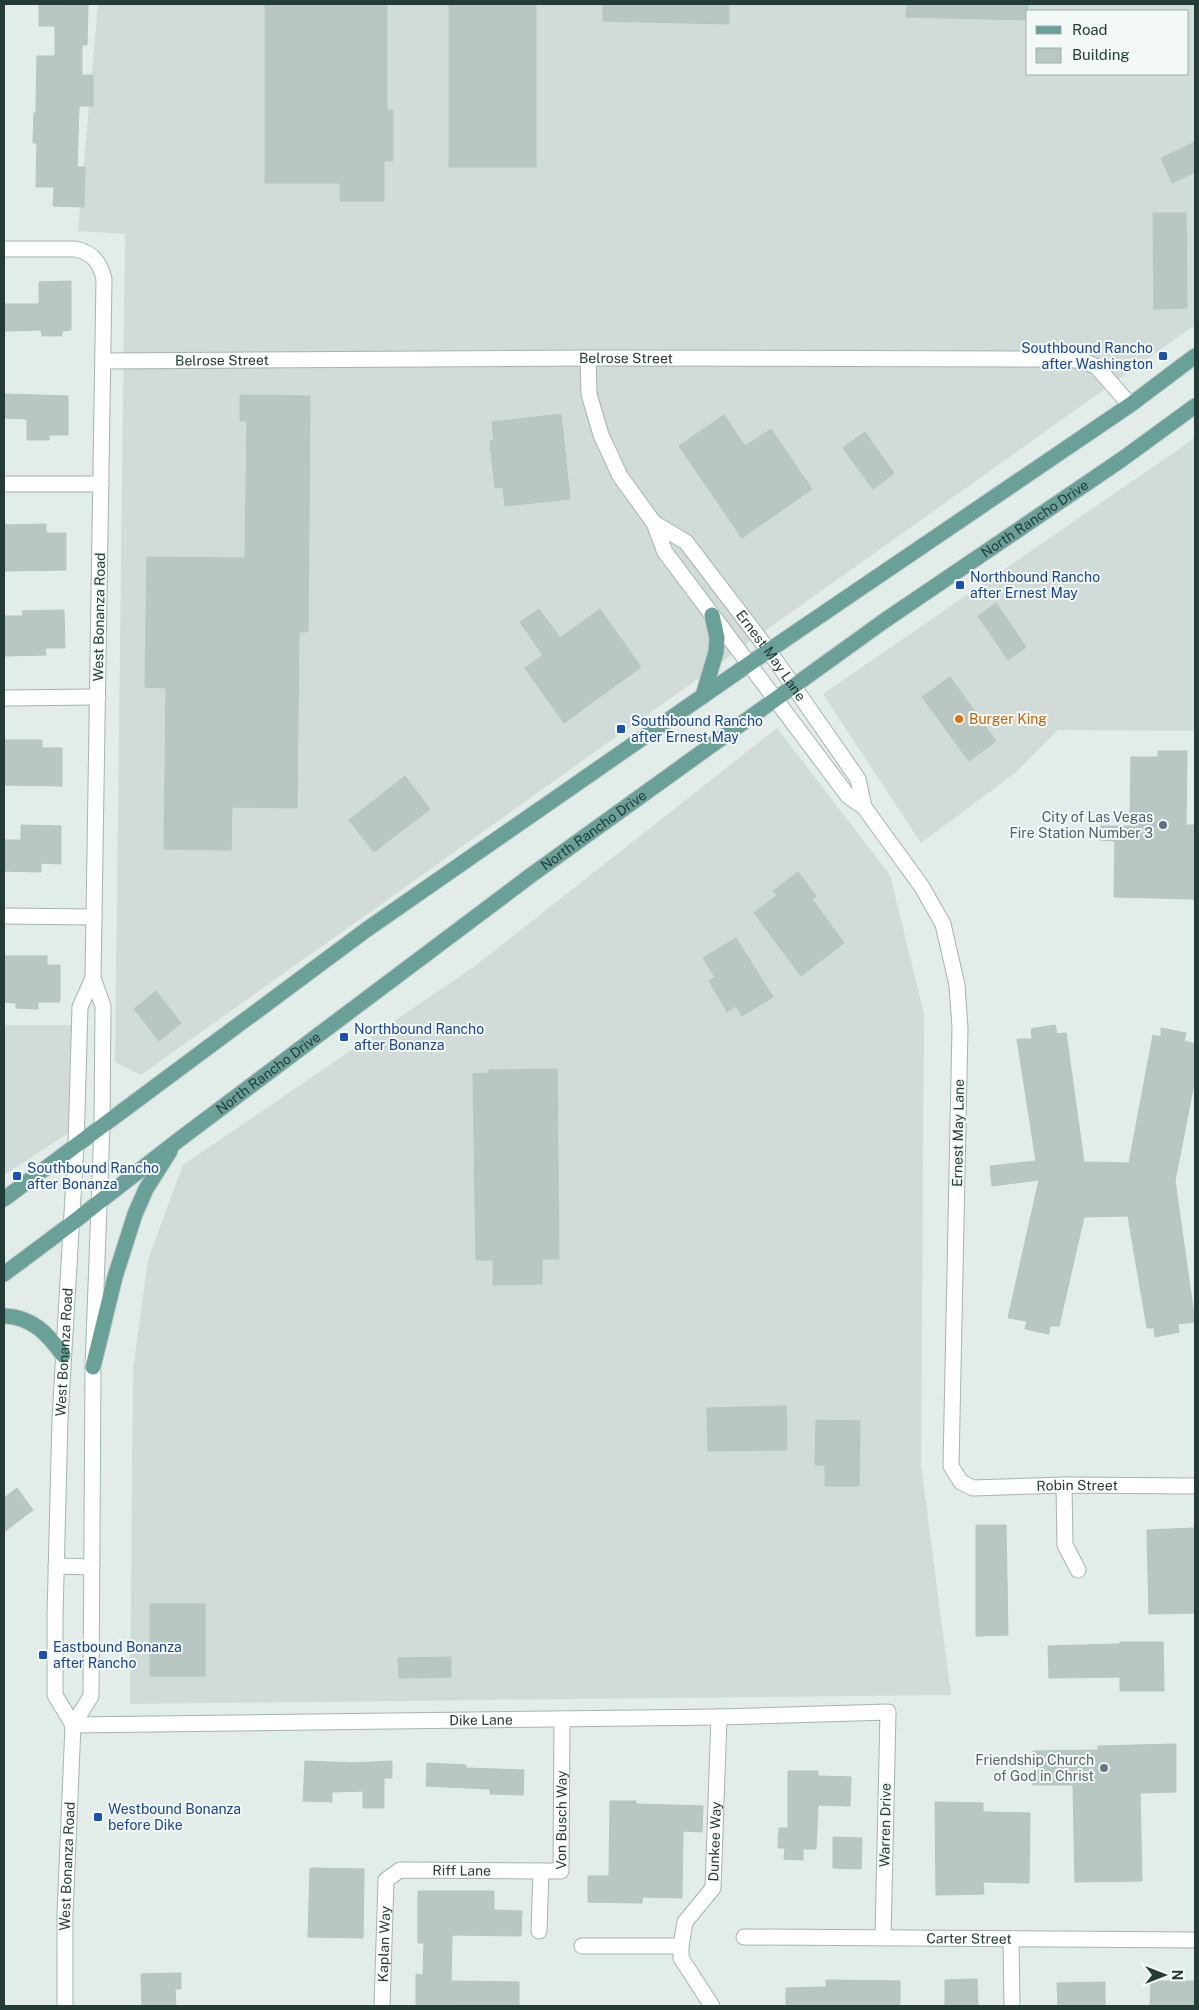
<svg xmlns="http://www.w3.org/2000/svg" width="1199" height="2010" font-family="'Public Sans',sans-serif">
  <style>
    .built { fill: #d1dcd8; fill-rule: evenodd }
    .building { fill: #b8c7c2; stroke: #b5c5c0 }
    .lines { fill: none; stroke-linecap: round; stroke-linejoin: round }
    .minor-casing { stroke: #a5b4b0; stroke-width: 17 }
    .tertiary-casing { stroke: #a5b4b0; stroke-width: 17 }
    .secondary-casing { stroke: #a1b7b2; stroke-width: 17 }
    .primary-casing { stroke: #c1c8c7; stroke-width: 17 }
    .minor { stroke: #fff; stroke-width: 15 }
    .tertiary { stroke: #fff; stroke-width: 15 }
    .secondary { stroke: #fff; stroke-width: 15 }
    .primary { stroke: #69a098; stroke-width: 15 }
    .transit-dot { fill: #1a4fb4; stroke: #f3f9f6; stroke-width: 2 }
    .food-dot { fill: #e8710a; stroke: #f3f9f6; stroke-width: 2 }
    .service-dot { fill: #5c6f8a; stroke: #f3f9f6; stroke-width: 2 }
    .worship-dot { fill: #6b7280; stroke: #f3f9f6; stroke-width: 2 }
    .labels { text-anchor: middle; stroke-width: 4; stroke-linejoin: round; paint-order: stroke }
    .transit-label { font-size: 14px; fill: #164399; stroke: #f3f9f6; text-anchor: start }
    .street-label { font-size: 14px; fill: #233c38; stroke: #f3f9f6 }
    .food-label { font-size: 14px; fill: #c56008; stroke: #f3f9f6; text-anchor: start }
    .service-label { font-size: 14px; fill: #4e5e75; stroke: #f3f9f6; text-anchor: end }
    .worship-label { font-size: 14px; fill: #5b616d; stroke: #f3f9f6; text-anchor: end }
  </style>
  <rect width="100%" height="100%" fill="#e2ece9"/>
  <g class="built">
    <path d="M 98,4 L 1195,4 L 1195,325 L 141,1075 L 115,1062 L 125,234 L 78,231 ZM 1028,11 L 1188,11 L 1188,74 L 1028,74 Z"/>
    <path d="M 1195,438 L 1195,731 L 1058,730 L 1015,773 L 921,843 L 823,694 Z"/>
    <path d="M 777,728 L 890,875 L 924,1014 L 921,1465 L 951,1695 L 130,1704 L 133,1369 L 148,1260 L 183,1165 L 475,966 Z"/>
    <path d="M 4,1025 L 73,1025 L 70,1132 L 4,1175 Z"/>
  </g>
  <g class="building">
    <path d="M 39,4 L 88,5 L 87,45 L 82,45 L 82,75 L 93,75 L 93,106 L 79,106 L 77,167 L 85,167 L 84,207 L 53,206 L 54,187 L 36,187 L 37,143 L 33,143 L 34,113 L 36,113 L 37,56 L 55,56 L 55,26 L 39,26 Z"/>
    <path d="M 265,4 L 387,4 L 387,110 L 393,110 L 393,161 L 384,161 L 384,201 L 340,201 L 340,183 L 265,183 Z"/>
    <rect x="449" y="4" width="87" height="163"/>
    <path d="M 603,4 L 729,4 L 729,24 L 603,21 Z"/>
    <path d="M 907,4 L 1028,4 L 1028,20 L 906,17 Z"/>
    <path d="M 1195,142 L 1195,172 L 1172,183 L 1161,158 Z"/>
    <path d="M 1153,213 L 1186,213 L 1187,308 L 1154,309 Z"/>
    <path d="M 71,281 L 71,330 L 62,331 L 62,336 L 42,336 L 41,330 L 4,331 L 4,304 L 39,304 L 39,282 Z"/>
    <path d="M 4,394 L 68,396 L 68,435 L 49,435 L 49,440 L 27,440 L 27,419 L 4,418 Z"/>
    <path d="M 240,395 L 310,396 L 308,632 L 299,632 L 297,808 L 232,807 L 231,850 L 164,849 L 166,688 L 145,687 L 147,557 L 245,558 L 247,421 L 240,421 Z"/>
    <path d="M 561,414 L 570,499 L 505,506 L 503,487 L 495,488 L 490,441 L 494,440 L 492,422 Z"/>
    <path d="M 724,415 L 745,446 L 771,429 L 812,489 L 742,538 L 679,446 Z"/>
    <path d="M 865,432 L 894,473 L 873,489 L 843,448 Z"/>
    <path d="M 46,524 L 46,533 L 66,533 L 66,570 L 4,571 L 4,525 Z"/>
    <path d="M 996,603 L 1026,647 L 1008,660 L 978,616 Z"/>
    <path d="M 539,609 L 560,638 L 600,609 L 641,667 L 564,723 L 525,668 L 543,655 L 520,622 Z"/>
    <path d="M 64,610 L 65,648 L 45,648 L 46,655 L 4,656 L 4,616 L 23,616 L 22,611 Z"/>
    <path d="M 950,677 L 996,741 L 969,761 L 922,697 Z"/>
    <path d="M 4,740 L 42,740 L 42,748 L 62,748 L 62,786 L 4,785 Z"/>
    <path d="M 1158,751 L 1187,751 L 1186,825 L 1195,825 L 1195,899 L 1114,897 L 1115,841 L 1100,840 L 1101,826 L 1130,826 L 1131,757 L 1158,757 Z"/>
    <path d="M 405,776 L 430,809 L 374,852 L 349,820 Z"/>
    <path d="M 21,825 L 61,826 L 61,864 L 41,863 L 41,872 L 4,871 L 4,840 L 21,840 Z"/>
    <path d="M 798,872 L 816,896 L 812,899 L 844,943 L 801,976 L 754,913 L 777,895 L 773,891 Z"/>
    <path d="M 736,938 L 773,997 L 742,1016 L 736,1006 L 727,1012 L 709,981 L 715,977 L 703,958 Z"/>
    <path d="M 4,956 L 47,956 L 47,965 L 60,965 L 60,1002 L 38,1002 L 38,1009 L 16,1008 L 16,1003 L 4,1002 Z"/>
    <path d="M 156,991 L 181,1023 L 159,1041 L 134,1009 Z"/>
    <path d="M 1055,1025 L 1057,1034 L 1066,1033 L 1084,1162 L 1129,1163 L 1153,1035 L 1161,1037 L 1161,1028 L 1186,1033 L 1184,1041 L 1195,1044 L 1195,1078 L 1175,1181 L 1195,1322 L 1178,1324 L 1179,1332 L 1155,1337 L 1154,1328 L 1147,1328 L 1128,1216 L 1084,1217 L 1059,1326 L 1050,1326 L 1049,1334 L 1025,1329 L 1027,1321 L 1008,1318 L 1039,1180 L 992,1186 L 990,1166 L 1036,1161 L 1017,1039 L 1032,1039 L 1031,1029 Z"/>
    <path d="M 557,1069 L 559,1259 L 542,1259 L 542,1284 L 493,1285 L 493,1260 L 476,1260 L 473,1074 L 489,1073 L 489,1070 Z"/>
    <path d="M 786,1406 L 787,1450 L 708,1451 L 707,1408 Z"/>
    <path d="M 816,1420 L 860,1421 L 859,1486 L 825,1486 L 825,1465 L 815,1465 Z"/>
    <path d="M 17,1488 L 33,1510 L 4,1532 L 4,1498 Z"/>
    <path d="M 976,1525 L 1006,1525 L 1008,1635 L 976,1636 Z"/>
    <path d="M 1195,1528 L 1195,1613 L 1149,1614 L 1147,1530 Z"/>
    <rect x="150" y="1604" width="55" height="72"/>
    <path d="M 1120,1642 L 1163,1642 L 1164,1691 L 1120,1691 L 1120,1677 L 1049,1678 L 1048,1646 L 1120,1644 Z"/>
    <path d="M 451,1657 L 451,1677 L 399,1678 L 398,1658 Z"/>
    <path d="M 1176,1744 L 1176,1792 L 1140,1793 L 1142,1881 L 1075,1882 L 1073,1785 L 1033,1785 L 1033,1751 L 1098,1750 L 1098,1746 Z"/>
    <path d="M 305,1761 L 354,1763 L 392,1761 L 392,1778 L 384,1778 L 384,1808 L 363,1808 L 363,1791 L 332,1792 L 332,1802 L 303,1801 Z"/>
    <path d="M 427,1763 L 466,1765 L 466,1768 L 524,1770 L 523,1795 L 490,1794 L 490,1789 L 426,1786 Z"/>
    <path d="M 788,1771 L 818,1771 L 818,1776 L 851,1777 L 850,1806 L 818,1805 L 816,1849 L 803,1849 L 803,1860 L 784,1859 L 785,1848 L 778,1848 L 779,1828 L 788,1828 Z"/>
    <path d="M 610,1801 L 636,1801 L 636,1804 L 703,1806 L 702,1832 L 683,1831 L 682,1898 L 643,1897 L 642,1903 L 588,1902 L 588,1876 L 609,1876 Z"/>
    <path d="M 935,1802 L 983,1803 L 983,1812 L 1030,1813 L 1029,1883 L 983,1882 L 984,1894 L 936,1895 Z"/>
    <path d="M 833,1837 L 862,1838 L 861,1869 L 833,1868 Z"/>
    <path d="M 310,1868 L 364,1869 L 363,1938 L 308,1937 Z"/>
    <path d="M 418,1891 L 494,1891 L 494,1910 L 522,1911 L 521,1936 L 452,1935 L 451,1981 L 519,1982 L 519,2006 L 416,2005 L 416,1974 L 423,1975 L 424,1943 L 418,1943 Z"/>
    <path d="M 181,1973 L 181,1989 L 175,1989 L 176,2006 L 142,2006 L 141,1974 Z"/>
    <path d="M 977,1979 L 978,2006 L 945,2006 L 945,1980 Z"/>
    <path d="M 826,1980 L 900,1981 L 900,2006 L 786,2006 L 786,1988 L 826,1987 Z"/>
    <path d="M 1151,1981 L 1195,1981 L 1195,2006 L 1150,2006 Z"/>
    <path d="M 1105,1982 L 1105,2006 L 1058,2006 L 1057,1983 Z"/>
  </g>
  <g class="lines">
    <g class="minor-casing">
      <g id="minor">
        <path id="s1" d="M 588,358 L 589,394 L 601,435 L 620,476 L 654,523 L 665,552 L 848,796 L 864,807 L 922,887 L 943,924 L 957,985 L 960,1028 L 951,1466 L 961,1482 L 973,1488 L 1064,1485 L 1195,1486"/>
        <path id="s2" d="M 104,361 L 588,358 L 1066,359 L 1084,361 L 1097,367 L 1130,405"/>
        <path d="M 4,484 L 101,484"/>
        <path id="s3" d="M 654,523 L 686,542 L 769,651 L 858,779 L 864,807"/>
        <path d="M 4,698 L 98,697"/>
        <path d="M 4,916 L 94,917"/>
        <path d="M 1064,1485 L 1065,1545 L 1078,1570"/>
        <path id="s4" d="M 73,1725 L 719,1717 L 888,1712 L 883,1938"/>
        <path id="s5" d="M 539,1931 L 541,1871 L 561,1871 L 562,1719"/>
        <path id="s6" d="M 744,1937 L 1195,1940"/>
        <path d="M 1011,1939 L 1012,2006"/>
        <path d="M 582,1946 L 681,1946"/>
        <path id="s7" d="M 382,2006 L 386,1880 L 400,1870 L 541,1871"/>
        <path id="s8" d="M 712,2006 L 681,1958 L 681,1946 L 685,1922 L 713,1888 L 719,1717"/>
      </g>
    </g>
    <g class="tertiary-casing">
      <g id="tertiary">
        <path d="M 4,249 L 75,249 C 92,252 100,262 104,279 L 93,978 L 103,1006 L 102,1126"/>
        <path d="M 76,1145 L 80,1007 L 93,978"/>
      </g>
    </g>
    <g class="secondary-casing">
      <g id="secondary">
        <path d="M 56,1566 L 92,1567"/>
        <path id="s9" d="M 73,1725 L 55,1695 L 55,1616 L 60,1419 L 76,1145"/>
        <path id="s10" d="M 65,2006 L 65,1914 L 73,1725 L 91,1696 L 93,1367 L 102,1126"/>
      </g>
    </g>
    <g class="primary-casing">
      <g id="primary">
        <path d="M 703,696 L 716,652 L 717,638 L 712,615"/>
        <path d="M 4,1199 L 366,930 L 749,664 L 1130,405 L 1195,356"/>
        <path id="s11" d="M 4,1274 L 71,1224 L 176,1142 L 530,876 L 884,621 L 1121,460 L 1195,406"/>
        <path d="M 4,1316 C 32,1317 47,1333 63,1355"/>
        <path d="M 93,1367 L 115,1277 L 135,1214 L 146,1189 L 170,1151"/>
      </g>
    </g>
    <use href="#minor" class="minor"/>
    <use href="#tertiary" class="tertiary"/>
    <use href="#secondary" class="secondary"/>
    <use href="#primary" class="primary"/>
  </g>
  <g class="transit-dot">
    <rect x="1158" y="351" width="10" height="10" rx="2.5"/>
    <rect x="955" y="580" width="10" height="10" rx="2.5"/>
    <rect x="616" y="724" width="10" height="10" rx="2.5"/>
    <rect x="339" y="1032" width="10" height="10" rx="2.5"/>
    <rect x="12" y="1171" width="10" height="10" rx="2.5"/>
    <rect x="38" y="1650" width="10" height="10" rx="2.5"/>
    <rect x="93" y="1812" width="10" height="10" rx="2.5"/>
  </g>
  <circle class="food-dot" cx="959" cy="719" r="5"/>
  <circle class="service-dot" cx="1163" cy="825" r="5"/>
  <circle class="worship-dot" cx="1104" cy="1768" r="5"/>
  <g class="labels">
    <g class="transit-label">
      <text x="1153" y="353" text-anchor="end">Southbound Rancho<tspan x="1153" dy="16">after Washington</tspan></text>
      <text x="970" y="582">Northbound Rancho<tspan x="970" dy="16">after Ernest May</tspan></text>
      <text x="631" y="726">Southbound Rancho<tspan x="631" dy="16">after Ernest May</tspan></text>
      <text x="354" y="1034">Northbound Rancho<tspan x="354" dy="16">after Bonanza</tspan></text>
      <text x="27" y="1173">Southbound Rancho<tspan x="27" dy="16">after Bonanza</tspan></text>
      <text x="53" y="1652">Eastbound Bonanza<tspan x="53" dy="16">after Rancho</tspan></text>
      <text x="108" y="1814">Westbound Bonanza<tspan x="108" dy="16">before Dike</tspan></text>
    </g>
    <g class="street-label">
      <text dy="5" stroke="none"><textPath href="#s2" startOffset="522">Belrose Street</textPath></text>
      <text dy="5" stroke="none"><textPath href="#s2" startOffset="118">Belrose Street</textPath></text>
      <text dy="5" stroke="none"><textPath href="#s11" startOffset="1278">North Rancho Drive</textPath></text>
      <text transform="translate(99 617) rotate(-89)" y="5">West Bonanza Road</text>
      <text dy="5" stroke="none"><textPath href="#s3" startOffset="179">Ernest May Lane</textPath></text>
      <text dy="5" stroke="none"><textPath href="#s11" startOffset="738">North Rancho Drive</textPath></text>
      <text dy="5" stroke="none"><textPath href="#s11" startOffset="332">North Rancho Drive</textPath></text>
      <text transform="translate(958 1133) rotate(-89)" y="5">Ernest May Lane</text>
      <text dy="5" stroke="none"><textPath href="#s9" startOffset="378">West Bonanza Road</textPath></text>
      <text dy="5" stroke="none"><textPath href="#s1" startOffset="1359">Robin Street</textPath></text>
      <text dy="5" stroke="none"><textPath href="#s4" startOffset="408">Dike Lane</textPath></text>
      <text dy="5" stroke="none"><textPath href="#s5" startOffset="131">Von Busch Way</textPath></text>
      <text transform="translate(885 1825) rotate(-89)" y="5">Warren Drive</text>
      <text dy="5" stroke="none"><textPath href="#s8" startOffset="184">Dunkee Way</textPath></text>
      <text dy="5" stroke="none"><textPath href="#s10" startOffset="140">West Bonanza Road</textPath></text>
      <text dy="5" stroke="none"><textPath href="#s7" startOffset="205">Riff Lane</textPath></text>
      <text dy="5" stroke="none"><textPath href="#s6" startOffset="225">Carter Street</textPath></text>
      <text dy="5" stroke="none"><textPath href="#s7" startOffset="62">Kaplan Way</textPath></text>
    </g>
    <g class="food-label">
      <text x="969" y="724">Burger King</text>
    </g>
    <g class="service-label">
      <text x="1153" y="822">City of Las Vegas<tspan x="1153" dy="16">Fire Station Number 3</tspan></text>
    </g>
    <g class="worship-label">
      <text x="1094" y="1765">Friendship Church<tspan x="1094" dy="16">of God in Christ</tspan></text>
    </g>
  </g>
  <rect width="1199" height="2010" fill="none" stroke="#233c38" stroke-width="10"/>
  <rect x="1026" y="10" width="162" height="65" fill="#f3f9f6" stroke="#a0adaa"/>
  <rect x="1036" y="26" width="25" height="8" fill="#69a098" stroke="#a0adaa"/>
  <text x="1072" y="35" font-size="15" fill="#233c38">Road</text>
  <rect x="1036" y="48" width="25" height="15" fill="#b8c7c2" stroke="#a0adaa"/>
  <text x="1072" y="60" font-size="15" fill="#233c38">Building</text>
  <g transform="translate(1164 1975) rotate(90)" stroke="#f3f9f6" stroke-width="4" paint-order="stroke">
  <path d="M0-4L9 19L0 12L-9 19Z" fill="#233c38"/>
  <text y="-8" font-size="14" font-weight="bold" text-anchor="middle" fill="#233c38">N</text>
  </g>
</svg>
